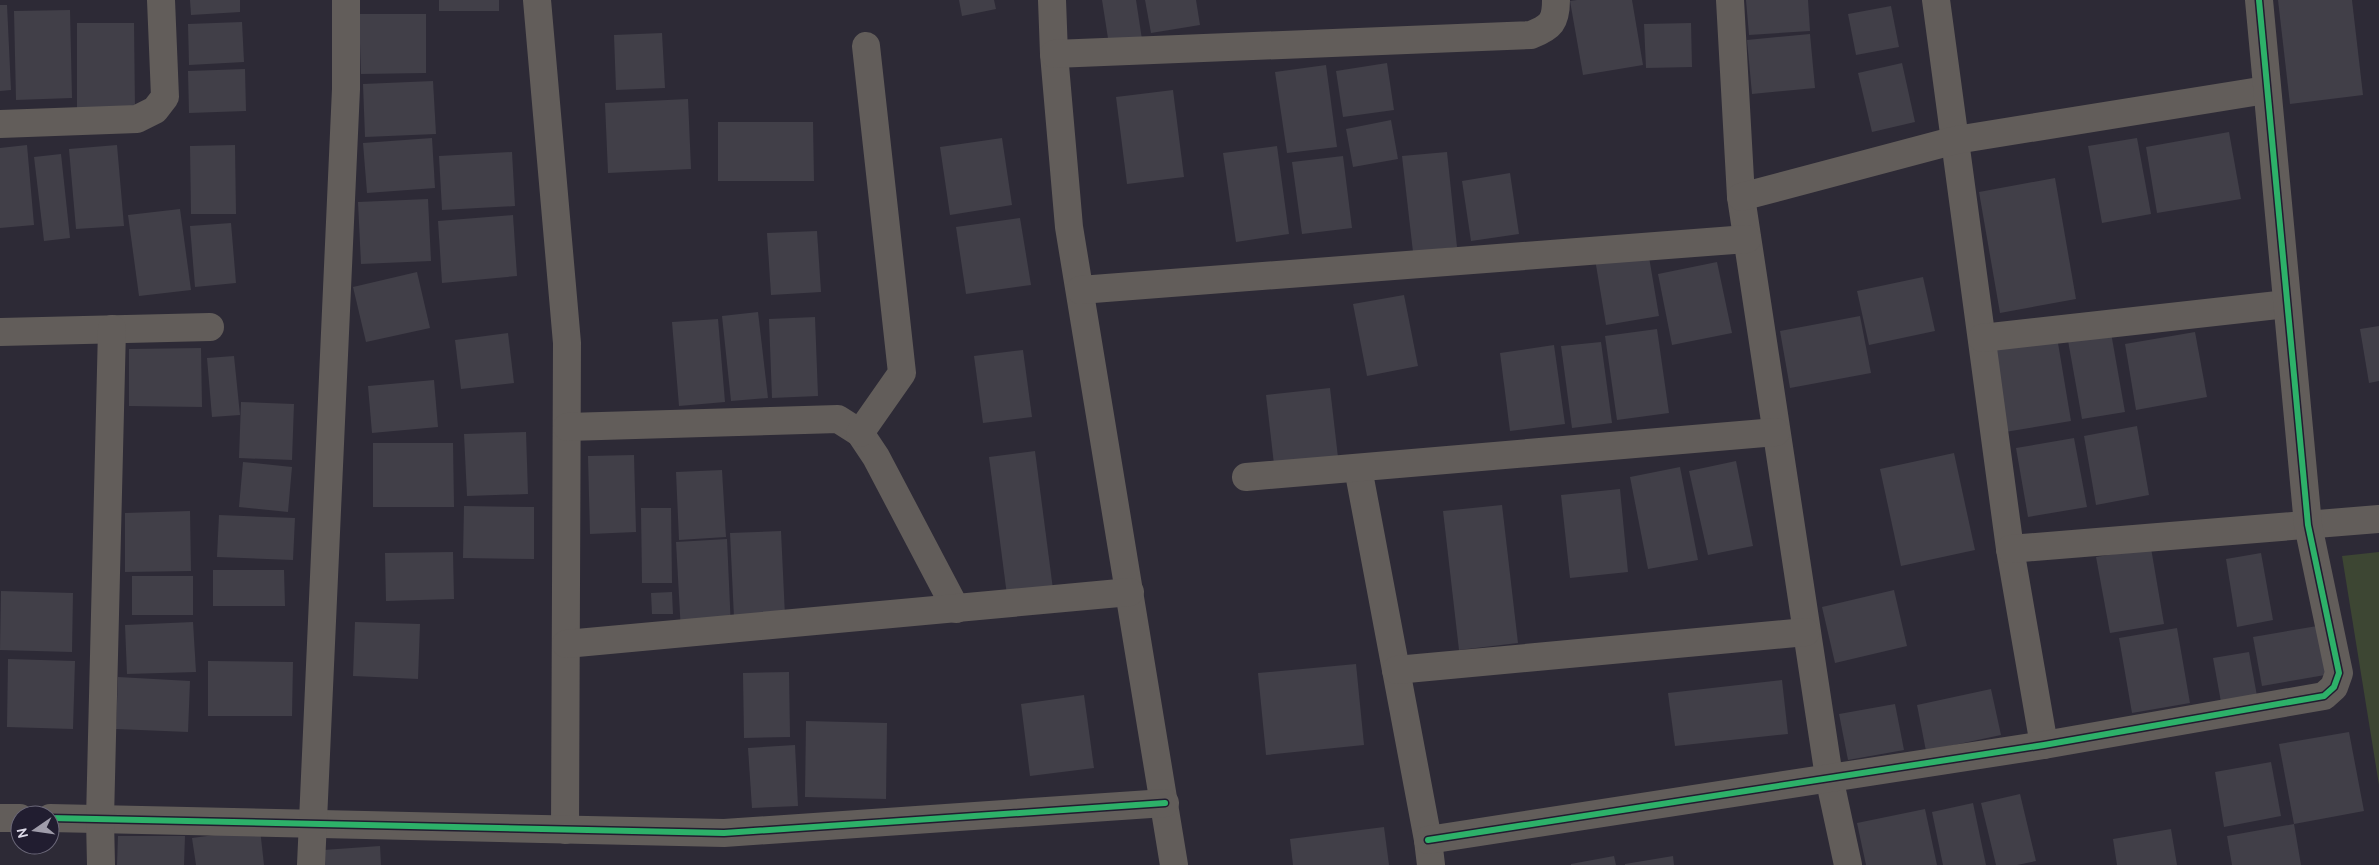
<svg xmlns="http://www.w3.org/2000/svg" width="2379" height="865" font-family="Cabin,sans-serif">
  <style>
    .green { fill: #3d4633 }
    .building { fill: #413f48 }
    .lines { fill: none; stroke-linecap: round; stroke-linejoin: round }
    .minor { stroke: #625d5a; stroke-width: 28 }
    .cycleway-casing { stroke: #211d30; stroke-width: 9 }
    .cycleway { stroke: #2db169; stroke-width: 6 }
  </style>
  <rect width="100%" height="100%" fill="#2d2a36"/>
  <path class="green" d="M 2379,552 L 2379,785 L 2342,556 Z"/>
  <g class="building">
    <path d="M 190,0 L 240,0 L 240,12 L 191,15 Z"/>
    <rect x="439" y="0" width="60" height="11"/>
    <path d="M 959,0 L 994,0 L 996,9 L 962,16 Z"/>
    <path d="M 1102,0 L 1136,0 L 1143,46 L 1110,51 Z"/>
    <path d="M 1145,0 L 1196,0 L 1200,25 L 1151,33 Z"/>
    <path d="M 1577,0 L 1632,0 L 1643,65 L 1583,75 L 1570,1 Z"/>
    <path d="M 1746,0 L 1808,0 L 1810,31 L 1749,35 Z"/>
    <path d="M 2278,0 L 2352,0 L 2363,95 L 2290,104 Z"/>
    <path d="M 0,5 L 7,5 L 11,90 L 0,91 Z"/>
    <path d="M 1891,6 L 1899,47 L 1856,55 L 1848,14 Z"/>
    <path d="M 70,10 L 72,98 L 16,100 L 14,11 Z"/>
    <path d="M 359,14 L 426,14 L 426,73 L 361,74 Z"/>
    <path d="M 242,22 L 244,62 L 189,65 L 188,24 Z"/>
    <path d="M 77,23 L 134,23 L 135,110 L 77,110 Z"/>
    <path d="M 1691,23 L 1692,67 L 1646,68 L 1644,24 Z"/>
    <path d="M 662,33 L 665,88 L 616,90 L 614,35 Z"/>
    <path d="M 1810,34 L 1815,88 L 1752,94 L 1747,40 Z"/>
    <path d="M 1387,63 L 1394,110 L 1343,117 L 1336,71 Z"/>
    <path d="M 1902,63 L 1915,122 L 1872,132 L 1858,73 Z"/>
    <path d="M 1326,65 L 1337,147 L 1287,153 L 1275,72 Z"/>
    <path d="M 245,69 L 246,111 L 189,113 L 188,71 Z"/>
    <path d="M 433,81 L 436,134 L 365,137 L 363,84 Z"/>
    <path d="M 1173,90 L 1184,177 L 1127,184 L 1116,97 Z"/>
    <path d="M 688,99 L 691,169 L 608,173 L 605,103 Z"/>
    <path d="M 1391,120 L 1398,159 L 1353,167 L 1346,129 Z"/>
    <path d="M 718,122 L 813,122 L 814,181 L 718,181 Z"/>
    <path d="M 2229,132 L 2241,199 L 2157,213 L 2146,147 Z"/>
    <path d="M 432,138 L 435,188 L 367,193 L 363,143 Z"/>
    <path d="M 1002,138 L 1012,205 L 950,215 L 940,147 Z"/>
    <path d="M 2137,138 L 2151,214 L 2102,223 L 2088,146 Z"/>
    <path d="M 27,145 L 34,225 L 0,228 L 0,148 Z"/>
    <path d="M 117,145 L 124,226 L 76,229 L 69,149 Z"/>
    <path d="M 235,145 L 236,214 L 191,214 L 190,146 Z"/>
    <path d="M 1277,146 L 1289,234 L 1236,242 L 1223,153 Z"/>
    <path d="M 512,152 L 515,206 L 442,210 L 439,156 Z"/>
    <path d="M 1447,152 L 1457,247 L 1413,252 L 1402,156 Z"/>
    <path d="M 61,154 L 70,238 L 44,241 L 34,157 Z"/>
    <path d="M 1343,156 L 1352,228 L 1302,234 L 1292,162 Z"/>
    <path d="M 1510,173 L 1519,234 L 1471,241 L 1462,181 Z"/>
    <path d="M 2055,178 L 2076,299 L 2000,313 L 1979,192 Z"/>
    <path d="M 428,199 L 431,261 L 361,264 L 358,202 Z"/>
    <path d="M 180,209 L 191,290 L 139,296 L 128,215 Z"/>
    <path d="M 513,215 L 517,276 L 442,283 L 438,221 Z"/>
    <path d="M 1020,218 L 1031,285 L 966,294 L 956,227 Z"/>
    <path d="M 231,223 L 236,283 L 195,287 L 190,226 Z"/>
    <path d="M 817,231 L 821,292 L 771,295 L 767,233 Z"/>
    <path d="M 1648,251 L 1659,316 L 1606,325 L 1595,259 Z"/>
    <path d="M 1717,262 L 1732,333 L 1672,345 L 1658,274 Z"/>
    <path d="M 417,272 L 430,328 L 366,342 L 353,287 Z"/>
    <path d="M 1923,277 L 1935,331 L 1869,345 L 1857,291 Z"/>
    <path d="M 1404,295 L 1418,366 L 1367,376 L 1353,304 Z"/>
    <path d="M 758,312 L 768,398 L 731,401 L 722,316 Z"/>
    <path d="M 1860,316 L 1871,373 L 1790,388 L 1780,331 Z"/>
    <path d="M 815,317 L 818,396 L 772,398 L 769,319 Z"/>
    <path d="M 718,319 L 725,402 L 679,406 L 672,322 Z"/>
    <path d="M 2379,326 L 2379,381 L 2369,383 L 2360,329 Z"/>
    <path d="M 2110,327 L 2125,412 L 2082,419 L 2067,335 Z"/>
    <path d="M 1657,329 L 1669,413 L 1617,420 L 1605,336 Z"/>
    <path d="M 2195,332 L 2207,397 L 2136,410 L 2125,344 Z"/>
    <path d="M 508,333 L 514,383 L 461,389 L 455,340 Z"/>
    <path d="M 2057,337 L 2071,421 L 2005,432 L 1990,348 Z"/>
    <path d="M 1601,342 L 1612,423 L 1572,428 L 1561,346 Z"/>
    <path d="M 1554,345 L 1565,424 L 1510,431 L 1500,353 Z"/>
    <path d="M 201,348 L 202,407 L 129,406 L 129,349 Z"/>
    <path d="M 1023,350 L 1032,417 L 983,423 L 974,356 Z"/>
    <path d="M 234,356 L 240,415 L 212,417 L 207,358 Z"/>
    <path d="M 434,380 L 438,427 L 372,433 L 368,386 Z"/>
    <path d="M 1330,388 L 1339,466 L 1275,473 L 1266,395 Z"/>
    <path d="M 241,402 L 294,404 L 292,460 L 239,458 Z"/>
    <path d="M 2137,426 L 2149,495 L 2096,505 L 2084,436 Z"/>
    <path d="M 526,432 L 528,494 L 467,496 L 464,434 Z"/>
    <path d="M 2074,438 L 2087,507 L 2028,517 L 2016,448 Z"/>
    <path d="M 373,443 L 453,443 L 454,507 L 373,507 Z"/>
    <path d="M 1035,451 L 1054,597 L 1008,603 L 989,457 Z"/>
    <path d="M 1954,453 L 1975,550 L 1901,566 L 1880,469 Z"/>
    <path d="M 634,455 L 636,532 L 590,534 L 588,456 Z"/>
    <path d="M 1736,461 L 1753,546 L 1708,555 L 1689,471 Z"/>
    <path d="M 243,462 L 292,467 L 288,512 L 239,507 Z"/>
    <path d="M 1680,467 L 1698,560 L 1648,569 L 1630,477 Z"/>
    <path d="M 722,470 L 726,537 L 679,540 L 676,472 Z"/>
    <path d="M 1620,489 L 1628,572 L 1570,578 L 1561,495 Z"/>
    <path d="M 1502,505 L 1518,643 L 1459,650 L 1443,511 Z"/>
    <path d="M 464,506 L 534,507 L 534,559 L 463,558 Z"/>
    <path d="M 641,508 L 671,508 L 672,583 L 642,583 Z"/>
    <path d="M 190,511 L 191,571 L 125,572 L 125,513 Z"/>
    <path d="M 219,515 L 295,518 L 293,560 L 217,557 Z"/>
    <path d="M 781,531 L 785,616 L 734,618 L 730,533 Z"/>
    <path d="M 727,539 L 731,629 L 681,632 L 676,542 Z"/>
    <path d="M 2151,548 L 2164,624 L 2110,633 L 2096,557 Z"/>
    <path d="M 453,552 L 454,599 L 386,601 L 385,553 Z"/>
    <path d="M 2261,553 L 2273,620 L 2237,627 L 2226,559 Z"/>
    <path d="M 213,570 L 284,570 L 285,606 L 213,606 Z"/>
    <rect x="132" y="576" width="61" height="39"/>
    <path d="M 1894,590 L 1907,646 L 1835,663 L 1822,607 Z"/>
    <path d="M 1,591 L 73,593 L 72,652 L 0,650 Z"/>
    <path d="M 672,592 L 673,614 L 652,614 L 651,593 Z"/>
    <path d="M 193,622 L 196,672 L 127,674 L 125,625 Z"/>
    <path d="M 355,622 L 420,624 L 418,679 L 353,676 Z"/>
    <path d="M 2323,625 L 2331,674 L 2262,686 L 2253,637 Z"/>
    <path d="M 2177,628 L 2190,703 L 2132,713 L 2119,638 Z"/>
    <path d="M 2249,652 L 2257,696 L 2221,702 L 2213,658 Z"/>
    <path d="M 8,659 L 75,661 L 73,729 L 7,727 Z"/>
    <path d="M 208,661 L 293,662 L 292,716 L 208,716 Z"/>
    <path d="M 1356,664 L 1364,745 L 1266,755 L 1258,673 Z"/>
    <path d="M 789,672 L 790,737 L 744,738 L 743,673 Z"/>
    <path d="M 118,677 L 190,681 L 188,732 L 116,729 Z"/>
    <path d="M 1782,680 L 1788,734 L 1675,746 L 1668,693 Z"/>
    <path d="M 1991,689 L 2001,735 L 1926,751 L 1917,705 Z"/>
    <path d="M 1084,695 L 1094,768 L 1030,776 L 1021,704 Z"/>
    <path d="M 1895,704 L 1904,750 L 1848,760 L 1839,714 Z"/>
    <path d="M 806,721 L 887,723 L 886,799 L 805,797 Z"/>
    <path d="M 2349,732 L 2364,811 L 2294,824 L 2301,865 L 2232,865 L 2227,836 L 2294,824 L 2279,744 Z"/>
    <path d="M 795,745 L 798,806 L 752,808 L 748,748 Z"/>
    <path d="M 2271,762 L 2281,816 L 2224,827 L 2215,772 Z"/>
    <path d="M 2020,794 L 2036,861 L 2017,865 L 1996,865 L 1981,803 Z"/>
    <path d="M 1973,803 L 1986,865 L 1943,865 L 1932,812 Z"/>
    <path d="M 1925,809 L 1937,865 L 1866,865 L 1857,823 Z"/>
    <path d="M 1384,827 L 1389,865 L 1293,865 L 1290,839 Z"/>
    <path d="M 260,829 L 264,865 L 196,865 L 192,838 Z"/>
    <path d="M 2171,829 L 2177,865 L 2117,865 L 2113,839 Z"/>
    <path d="M 118,836 L 185,836 L 184,865 L 117,865 Z"/>
    <path d="M 380,846 L 381,865 L 324,865 L 323,850 Z"/>
    <path d="M 1614,856 L 1616,865 L 1571,865 L 1571,864 Z"/>
    <path d="M 1673,856 L 1674,865 L 1625,865 L 1625,864 Z"/>
  </g>
  <g class="lines">
    <g class="minor">
      <path d="M 537,0 L 567,343 L 565,830"/>
      <path d="M 1052,0 L 1054,54 L 1069,227 L 1174,865"/>
      <path d="M 1730,0 L 1741,197 L 1829,777 L 1848,865"/>
      <path d="M 1936,0 L 2010,549 L 2044,745"/>
      <path d="M 1054,54 L 1531,35 C 1551,27 1556,22 1556,0"/>
      <path d="M 0,124 L 137,119 L 155,110 L 165,97 L 161,0"/>
      <path d="M 1741,197 L 1956,140 L 2266,90"/>
      <path d="M 1080,290 L 1747,239"/>
      <path d="M 0,332 L 210,327"/>
      <path d="M 1982,338 L 2287,304"/>
      <path d="M 567,427 L 838,419 L 860,433 L 876,457 L 956,609"/>
      <path d="M 860,433 L 902,373 L 866,46"/>
      <path d="M 1358,468 L 1428,840 L 1431,865"/>
      <path d="M 1246,477 L 1776,432"/>
      <path d="M 2010,549 L 2379,519"/>
      <path d="M 566,644 L 1130,592"/>
      <path d="M 1396,670 L 1806,632"/>
      <path d="M 0,818 L 20,818"/>
      <path d="M 50,818 L 724,833 L 1165,803"/>
      <path d="M 1428,840 L 2044,745 L 2324,696 L 2334,687 L 2339,673 L 2308,525 L 2259,0"/>
      <path d="M 101,865 L 100,819 L 112,329"/>
      <path d="M 311,865 L 346,89 L 346,0"/>
    </g>
    <g class="cycleway-casing">
      <g id="cycleway">
        <path d="M 50,818 L 724,833 L 1165,803"/>
        <path d="M 1428,840 L 2044,745 L 2324,696 L 2334,687 L 2339,673 L 2308,525 L 2259,0"/>
      </g>
    </g>
    <use href="#cycleway" class="cycleway"/>
  </g>
  <g transform="translate(35 830) rotate(257)"><circle r="24" fill="#211d30" stroke="#6c697a"/>
  <path d="M0-4L9 19L0 12L-9 19Z" fill="#9f9caa"/>
  <text y="-8" font-size="14" font-weight="bold" text-anchor="middle" fill="#dddae8">N</text>
  </g>
</svg>
